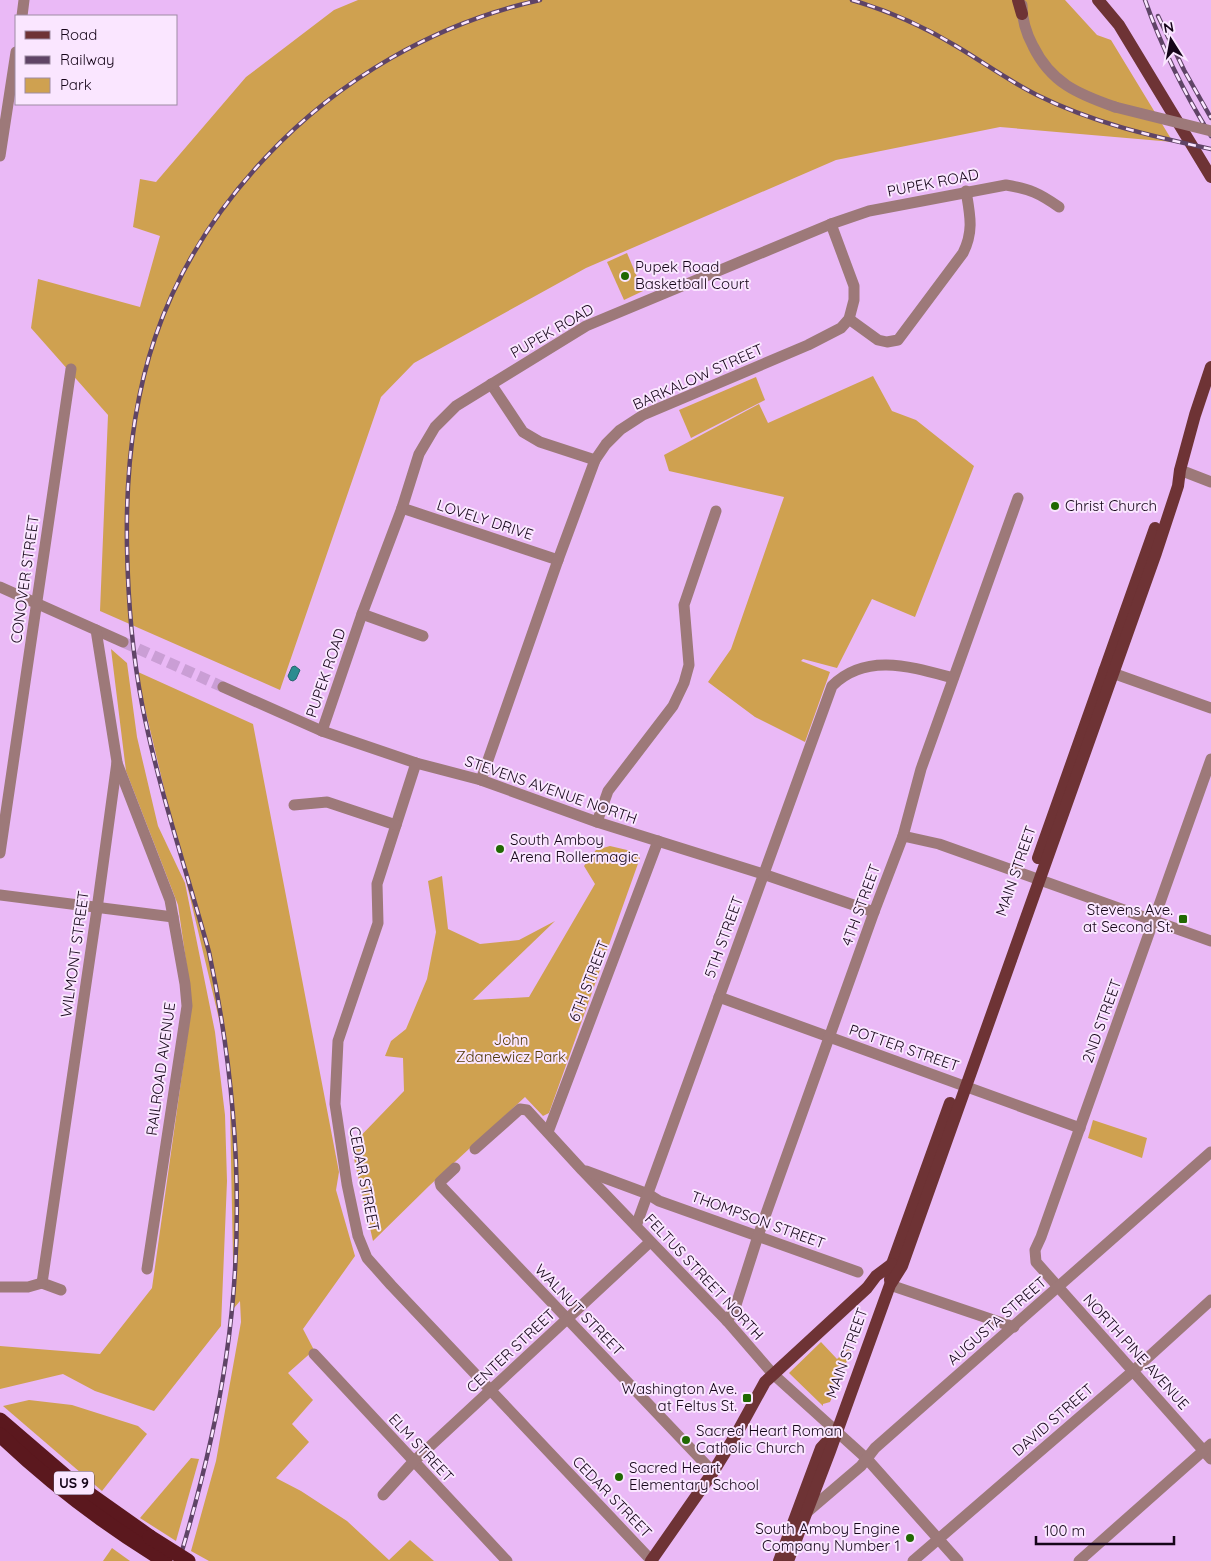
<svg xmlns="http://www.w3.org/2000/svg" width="1211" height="1561" font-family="Quicksand,sans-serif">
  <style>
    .green { fill: #cfa150 }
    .water { fill: #2c8c90; stroke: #25646c }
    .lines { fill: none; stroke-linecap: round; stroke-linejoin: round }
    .minor-tunnel { stroke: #ca9ed5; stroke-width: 11; stroke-dasharray: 11 5.5; stroke-linecap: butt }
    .minor { stroke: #9d7979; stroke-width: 11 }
    .major { stroke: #6e3335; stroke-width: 12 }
    .highway { stroke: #5b181e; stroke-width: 15 }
    .rail-casing { stroke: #5f4466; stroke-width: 4.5 }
    .rail { stroke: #fae6ff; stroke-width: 2.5; stroke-dasharray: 8; stroke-linecap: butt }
    .minor-bridge { stroke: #9d7979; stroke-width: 11 }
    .highway-bridge { stroke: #5b181e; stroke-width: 15 }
    .poi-dot { fill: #206802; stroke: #fae6ff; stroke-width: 2 }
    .labels { text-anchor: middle; stroke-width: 4; stroke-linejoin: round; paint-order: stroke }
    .shield { fill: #fae6ff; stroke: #5a485e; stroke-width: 1 }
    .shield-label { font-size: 14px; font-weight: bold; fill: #150519 }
    .street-label { font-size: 15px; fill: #150519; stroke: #fae6ff }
    .poi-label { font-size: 15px; fill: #150519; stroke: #fae6ff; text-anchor: start }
    .park-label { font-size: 15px; fill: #513909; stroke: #fae6ff }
  </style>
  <rect width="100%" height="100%" fill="#eab9f6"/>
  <g class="green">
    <path d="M 358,0 L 1065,0 L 1097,35 L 1111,40 L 1173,142 L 1000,127 L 836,160 L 586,268 L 414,363 L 381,397 L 280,690 L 100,611 L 108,415 L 31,328 L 38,279 L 140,307 L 160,236 L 133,227 L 140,179 L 156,182 L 246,77 L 334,10 Z"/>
    <path d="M 627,253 L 643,291 L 624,300 L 607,262 Z"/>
    <path d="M 873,376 L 892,411 L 916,420 L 974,466 L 915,617 L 872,599 L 837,668 L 803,659 L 801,661 L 830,672 L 805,742 L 755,717 L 708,682 L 731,649 L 784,497 L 669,471 L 664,455 L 759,404 L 768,423 Z"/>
    <path d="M 756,377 L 765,400 L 691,438 L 679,410 Z"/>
    <path d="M 111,649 L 127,663 L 137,737 L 158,826 L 185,883 L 215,1032 L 225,1115 L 227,1181 L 221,1326 L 154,1411 L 95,1391 L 63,1374 L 0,1389 L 0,1346 L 100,1354 L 152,1288 L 191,1010 L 189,982 L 178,905 L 126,771 Z"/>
    <path d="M 138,672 L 253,724 L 339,1172 L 336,1190 L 355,1256 L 303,1329 L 314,1350 L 288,1373 L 313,1400 L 292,1424 L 309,1442 L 276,1478 L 301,1491 L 347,1521 L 389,1560 L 410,1540 L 434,1561 L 209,1561 L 191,1551 L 216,1461 L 241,1322 L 240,1301 L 234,1308 L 229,1061 L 138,679 Z"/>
    <path d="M 610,846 L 627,850 L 640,858 L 549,1113 L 543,1116 L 525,1097 L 429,1186 L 373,1241 L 351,1146 L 404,1091 L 403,1058 L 385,1056 L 391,1041 L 406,1029 L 427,979 L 436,932 L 428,881 L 442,876 L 448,929 L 480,944 L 519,940 L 555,921 L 473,1000 L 529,997 L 595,884 L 584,866 L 596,850 Z"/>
    <path d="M 1093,1120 L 1147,1138 L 1142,1158 L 1088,1138 Z"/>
    <path d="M 821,1342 L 837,1359 L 848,1349 L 851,1351 L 830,1402 L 823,1404 L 823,1406 L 789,1373 Z"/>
    <path d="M 29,1400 L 72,1405 L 138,1426 L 147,1434 L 102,1491 L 3,1406 Z"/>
    <path d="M 191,1458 L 199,1459 L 176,1541 L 140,1518 Z"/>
    <path d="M 112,1548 L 130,1561 L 103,1561 Z"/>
  </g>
  <path class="water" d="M 295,666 L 300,670 L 296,679 L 293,681 L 290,680 L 288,676 L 292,667 Z"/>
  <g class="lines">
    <path class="minor-tunnel" d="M 123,642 L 223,687"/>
    <g class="minor">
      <path d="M 1022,5 C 1022,20 1026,33 1033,46 C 1051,83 1078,94 1115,107"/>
      <path d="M 22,16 L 24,0"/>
      <path d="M 0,156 L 16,52"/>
      <path d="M 849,319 L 878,340 L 887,342 L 898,340 L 963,253 C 974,231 970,215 966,191"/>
      <path d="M 491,384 L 523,432 L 540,442 L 595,460"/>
      <path d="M 1180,470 L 1211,482"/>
      <path d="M 402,508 L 558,560"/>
      <path d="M 0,587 L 123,642"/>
      <path d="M 362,614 L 423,636"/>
      <path d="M 1104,670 L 1211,708"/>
      <path d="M 223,687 L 322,731 L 416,763 L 481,780 L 597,822 L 763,874 L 874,912"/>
      <path d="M 322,731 L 362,614 L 402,508 L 419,454 L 435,427 L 456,406 L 586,326 L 831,224 L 869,211 L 1006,185 C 1030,189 1039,193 1059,207"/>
      <path d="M 1211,759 L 1041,1237 L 1035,1250 L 1036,1262 L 1211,1459"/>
      <path d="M 117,763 L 170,900 L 185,984 L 187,1006 L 147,1269"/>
      <path d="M 416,763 L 377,884 L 378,923 L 338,1041 L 335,1104 L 347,1184 L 358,1236 L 367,1258 L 391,1285 L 651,1560"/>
      <path d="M 481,780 L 558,560 L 595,460 L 606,444 L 620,430 L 643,415 L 808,345 L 841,328 L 849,319 L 854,300 L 854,286 L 831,224"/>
      <path d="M 294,805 L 327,802 L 396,825"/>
      <path d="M 597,822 L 608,791 L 673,706 L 684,683 L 689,665 L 684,605 L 716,511"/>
      <path d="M 903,836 L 939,844 L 1211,941"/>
      <path d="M 0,853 L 71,369"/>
      <path d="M 0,895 L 173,917"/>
      <path d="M 719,997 L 1080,1128"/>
      <path d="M 548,1132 L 658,841"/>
      <path d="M 475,1149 L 520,1109 L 527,1110 L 582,1170 L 727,1321 L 773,1374 L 867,1459 L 958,1561"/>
      <path d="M 455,1168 L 440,1182 L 441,1186 L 713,1472"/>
      <path d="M 586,1171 L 648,1194 L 659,1201 L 858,1272"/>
      <path d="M 636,1226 L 832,686 C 866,652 912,667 953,678"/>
      <path d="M 42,1283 L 97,909 L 117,762 L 96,630"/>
      <path d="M 42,1283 L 61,1290"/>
      <path d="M 890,1285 L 1014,1327"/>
      <path d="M 0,1287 L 28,1287 L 42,1283"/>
      <path d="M 727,1321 L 735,1308 L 758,1236 L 874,912 L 903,836 L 921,769 L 1018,498"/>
      <path d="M 314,1354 L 507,1561"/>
      <path d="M 383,1495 L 413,1462 L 650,1242"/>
      <path d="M 806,1513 L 861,1466 L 875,1448 L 1211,1152"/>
      <path d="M 913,1561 L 1132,1372 L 1211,1300"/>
      <path d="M 1079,1561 L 1211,1444"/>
    </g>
    <g class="major">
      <path d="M 1018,0 L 1022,14"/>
      <path d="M 1098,0 L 1119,25 L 1211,177"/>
      <path d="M 1038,858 L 1155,528"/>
      <path d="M 890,1280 L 892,1264 L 950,1103"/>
      <path d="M 651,1561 L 713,1472 L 737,1433 L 765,1382 L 867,1288 L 876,1276 L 892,1264"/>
      <path d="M 779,1561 L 821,1448 L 832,1436"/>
      <path d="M 788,1561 L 830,1451 L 890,1285 L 902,1266 L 1156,553 L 1178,486 L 1180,470 L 1195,415 L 1211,367"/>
    </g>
    <g class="highway">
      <path d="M 0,1420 L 71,1481 L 150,1537"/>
      <path d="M 0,1435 C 50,1483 106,1525 165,1561"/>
    </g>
    <g class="rail-casing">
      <g id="rail">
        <path d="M 852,0 C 889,11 923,26 956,46 C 983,62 1009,81 1037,95 C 1093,123 1151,136 1211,149"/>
        <path d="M 1145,0 C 1162,48 1184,93 1211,136"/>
        <path d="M 1158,16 L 1184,70 L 1211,118"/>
        <path d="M 179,1561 C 199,1494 216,1427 226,1358 C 246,1223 237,1085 209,952 C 186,869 158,787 142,704 C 132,652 128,599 127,547 C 124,393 159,271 266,157 C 339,79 436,23 540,0"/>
      </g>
    </g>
    <use href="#rail" class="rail"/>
    <path class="minor-bridge" d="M 1115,107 L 1211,131"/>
    <path class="highway-bridge" d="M 150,1537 L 188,1561"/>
  </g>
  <g class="poi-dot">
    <circle cx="625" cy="276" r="5"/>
    <circle cx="1055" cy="506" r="5"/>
    <circle cx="500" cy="849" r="5"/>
    <rect x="1178" y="914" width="10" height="10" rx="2.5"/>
    <rect x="742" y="1393" width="10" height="10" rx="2.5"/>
    <circle cx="686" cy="1440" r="5"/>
    <circle cx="619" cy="1477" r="5"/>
    <circle cx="910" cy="1538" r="5"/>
  </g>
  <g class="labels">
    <rect class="shield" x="54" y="1471.5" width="40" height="23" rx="4"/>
    <g class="shield-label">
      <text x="74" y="1488">US 9</text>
    </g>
    <g class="street-label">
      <text transform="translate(933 183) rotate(-11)" y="5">PUPEK ROAD</text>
      <text transform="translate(552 331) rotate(-30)" y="5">PUPEK ROAD</text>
      <text transform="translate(698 377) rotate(-24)" y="5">BARKALOW STREET</text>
      <text transform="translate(485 520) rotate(18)" y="5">LOVELY DRIVE</text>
      <text transform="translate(25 579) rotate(-82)" y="5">CONOVER STREET</text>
      <text transform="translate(326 673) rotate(-71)" y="5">PUPEK ROAD</text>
      <text transform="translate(551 790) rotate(19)" y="5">STEVENS AVENUE NORTH</text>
      <text transform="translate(1016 871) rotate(-71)" y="5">MAIN STREET</text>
      <text transform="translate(861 905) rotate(-70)" y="5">4TH STREET</text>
      <text transform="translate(724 937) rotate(-70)" y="5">5TH STREET</text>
      <text transform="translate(75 954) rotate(-82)" y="5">WILMONT STREET</text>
      <text transform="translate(589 981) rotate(-69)" y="5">6TH STREET</text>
      <text transform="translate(1102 1021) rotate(-70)" y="5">2ND STREET</text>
      <text transform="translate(904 1048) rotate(19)" y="5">POTTER STREET</text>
      <text transform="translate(161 1069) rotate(-82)" y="5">RAILROAD AVENUE</text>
      <text transform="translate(364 1179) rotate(79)" y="5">CEDAR STREET</text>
      <text transform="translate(758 1220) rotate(20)" y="5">THOMPSON STREET</text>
      <text transform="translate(704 1277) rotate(47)" y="5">FELTUS STREET NORTH</text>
      <text transform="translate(579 1310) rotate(46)" y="5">WALNUT STREET</text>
      <text transform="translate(997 1321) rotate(-41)" y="5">AUGUSTA STREET</text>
      <text transform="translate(511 1351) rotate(-43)" y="5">CENTER STREET</text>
      <text transform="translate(1136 1352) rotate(48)" y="5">NORTH PINE AVENUE</text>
      <text transform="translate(847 1353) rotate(-70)" y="5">MAIN STREET</text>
      <text transform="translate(1053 1420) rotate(-41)" y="5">DAVID STREET</text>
      <text transform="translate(421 1448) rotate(47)" y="5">ELM STREET</text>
      <text transform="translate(612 1497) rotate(46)" y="5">CEDAR STREET</text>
    </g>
    <g class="poi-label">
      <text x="635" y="272">Pupek Road<tspan x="635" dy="17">Basketball Court</tspan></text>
      <text x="1065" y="511">Christ Church</text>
      <text x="510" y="845">South Amboy<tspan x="510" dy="17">Arena Rollermagic</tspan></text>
      <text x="1173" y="915" text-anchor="end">Stevens Ave.<tspan x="1173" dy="17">at Second St.</tspan></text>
      <text x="737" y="1394" text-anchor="end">Washington Ave.<tspan x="737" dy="17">at Feltus St.</tspan></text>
      <text x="696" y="1436">Sacred Heart Roman<tspan x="696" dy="17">Catholic Church</tspan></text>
      <text x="629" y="1473">Sacred Heart<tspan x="629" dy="17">Elementary School</tspan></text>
      <text x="900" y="1534" text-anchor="end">South Amboy Engine<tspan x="900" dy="17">Company Number 1</tspan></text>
    </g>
    <g class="park-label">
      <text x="511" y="1045">John<tspan x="511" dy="17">Zdanewicz Park</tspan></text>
    </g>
  </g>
  <rect x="15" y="15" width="162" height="90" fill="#fae6ff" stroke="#9e8ca3"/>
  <rect x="25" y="31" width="25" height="8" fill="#6e3335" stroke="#9e8ca3"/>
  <text x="60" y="40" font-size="15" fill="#150519">Road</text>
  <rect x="25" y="56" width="25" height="8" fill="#5f4466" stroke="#9e8ca3"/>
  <text x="60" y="65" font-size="15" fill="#150519">Railway</text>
  <rect x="25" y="78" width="25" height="15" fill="#cfa150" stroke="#9e8ca3"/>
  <text x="60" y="90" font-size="15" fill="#150519">Park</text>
  <g transform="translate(1171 40) rotate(349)" stroke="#fae6ff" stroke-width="4" paint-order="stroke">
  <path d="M0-4L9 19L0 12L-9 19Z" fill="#150519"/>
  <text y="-8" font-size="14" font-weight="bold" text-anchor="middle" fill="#150519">N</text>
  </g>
  <path d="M1036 1536v8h138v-8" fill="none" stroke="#150519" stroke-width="2.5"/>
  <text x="1044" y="1536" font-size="15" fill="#150519" stroke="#fae6ff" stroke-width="4" paint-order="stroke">100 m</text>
</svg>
